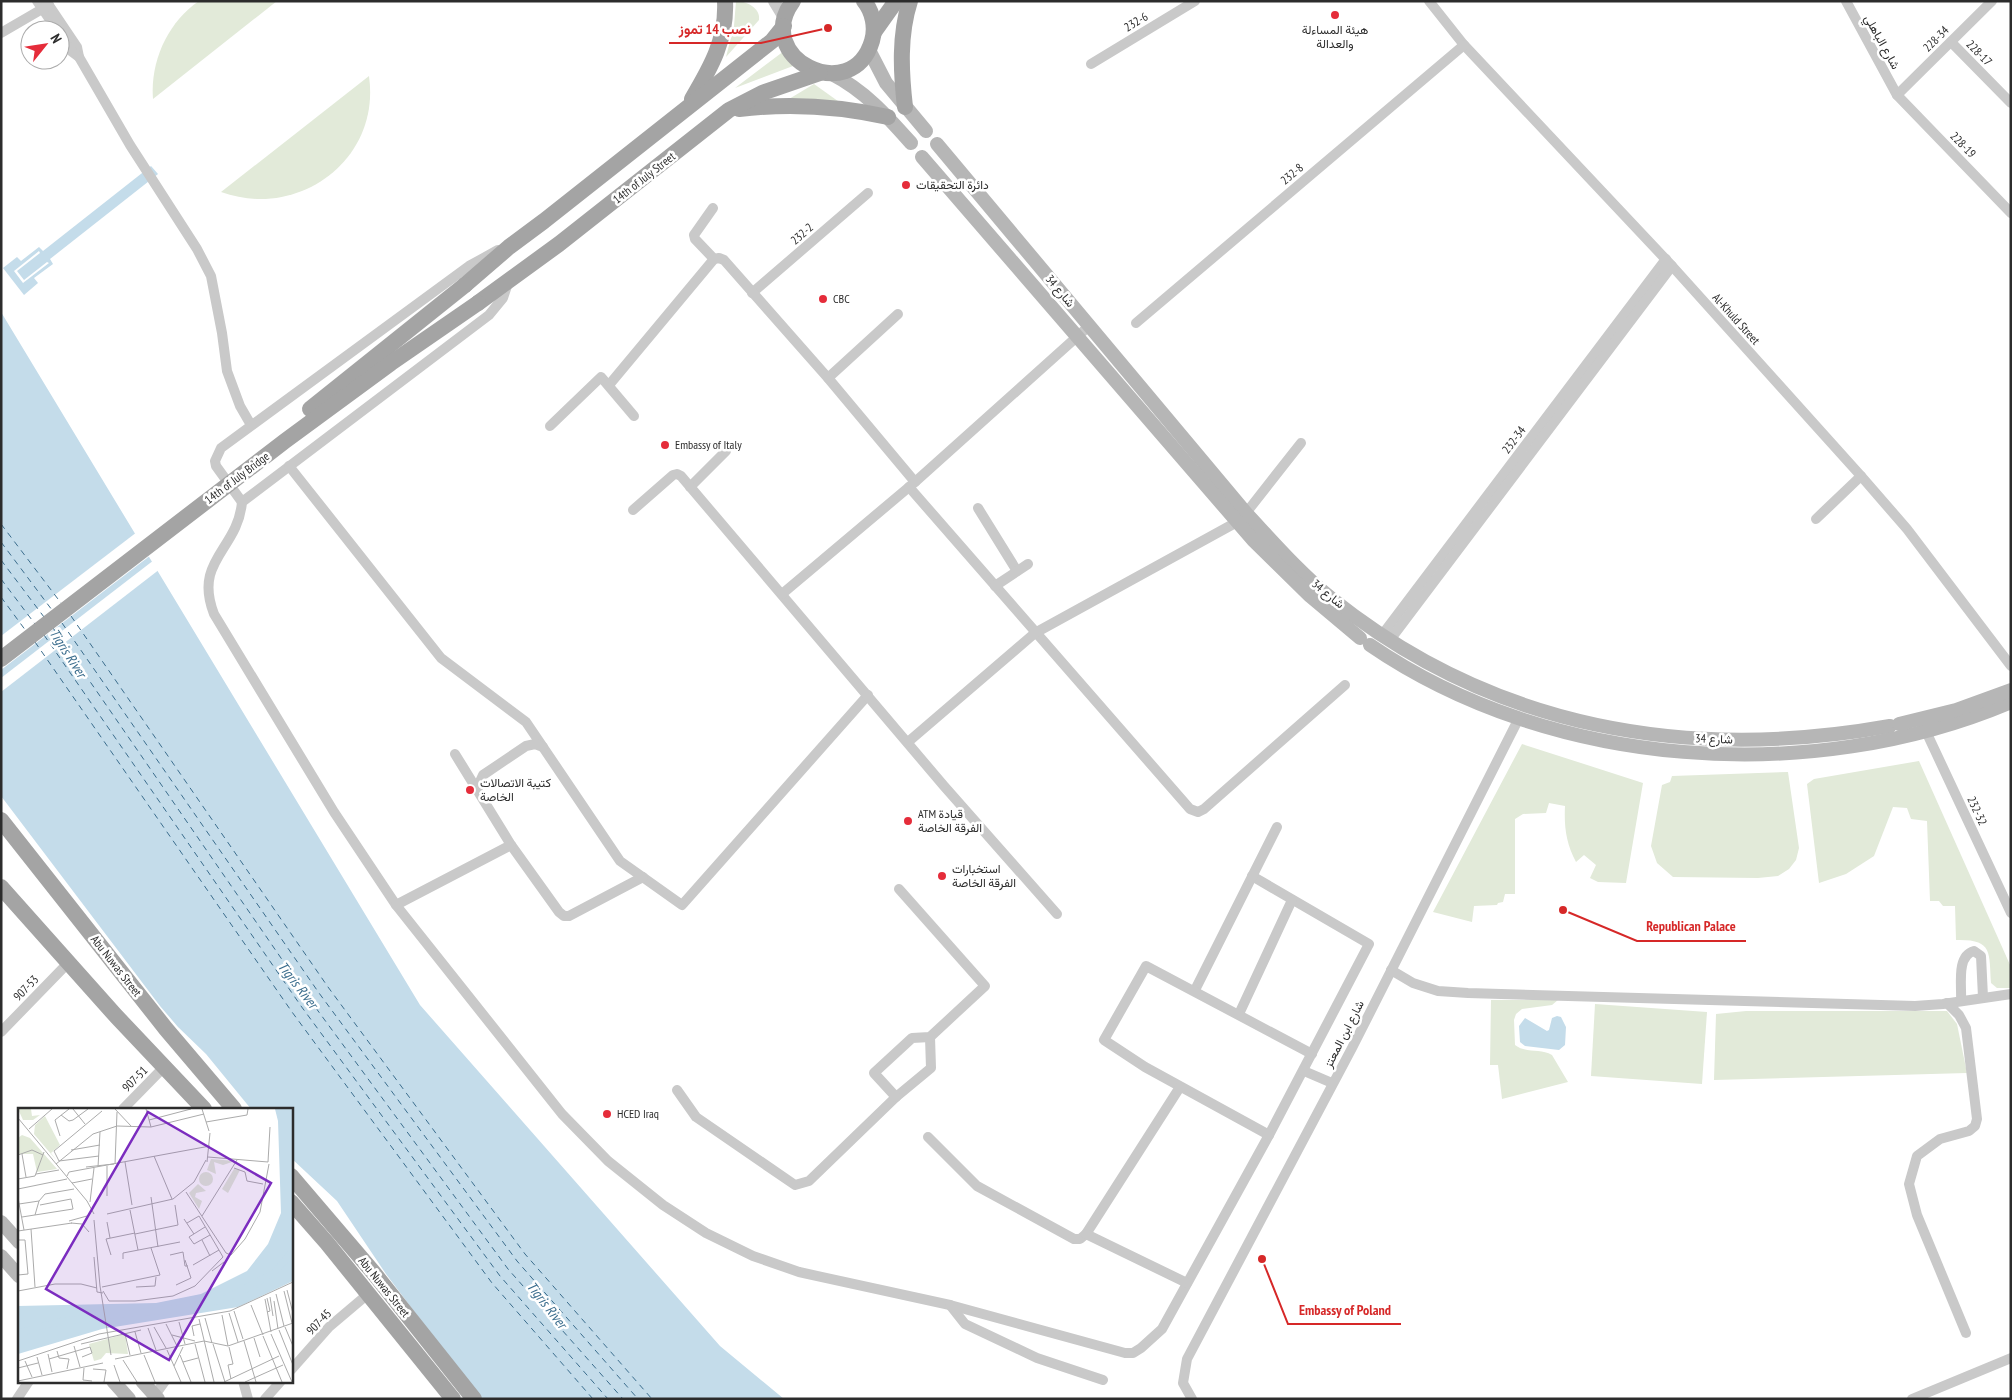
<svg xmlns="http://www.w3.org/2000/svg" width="2012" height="1400" font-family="'PT Sans Narrow',Vazirmatn,sans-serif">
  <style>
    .green { fill: #e2ead9 }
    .water { fill: #c4dcea; fill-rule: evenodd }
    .pier { fill: #fff }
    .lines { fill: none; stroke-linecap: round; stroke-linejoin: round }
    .ferry { stroke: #3b6d8d; stroke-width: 1; stroke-dasharray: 6 5; stroke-linecap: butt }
    .minor { stroke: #c9c9c9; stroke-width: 10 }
    .tertiary { stroke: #c9c9c9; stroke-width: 12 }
    .secondary { stroke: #b6b6b6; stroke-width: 14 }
    .primary { stroke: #a4a4a4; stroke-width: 16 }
    .primary-bridge { stroke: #a4a4a4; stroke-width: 16 }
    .poi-dot { fill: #e52c3a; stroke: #fff; stroke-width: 2 }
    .labels { text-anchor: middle; stroke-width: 5; stroke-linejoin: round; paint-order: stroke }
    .street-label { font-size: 12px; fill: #2c2c2c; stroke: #fff }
    .poi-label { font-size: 12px; fill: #2c2c2c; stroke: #fff; text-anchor: start }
    .water-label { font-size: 14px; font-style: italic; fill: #3b6d8d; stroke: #fff }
    .inset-river { fill: none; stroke: #c4dcea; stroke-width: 2.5 }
    .inset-road { fill: none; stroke: #ababab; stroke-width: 1 }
    .view { fill: #7b2cbf; fill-opacity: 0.15; stroke: #7b2cbf; stroke-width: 2.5 }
    .inset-edge { fill: none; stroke: #2c2c2c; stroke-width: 2.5 }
    .leader { fill: none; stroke: #d62828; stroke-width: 2 }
    .callout-dot { fill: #d62828; stroke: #fff; stroke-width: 2 }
    .callout-label { font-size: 14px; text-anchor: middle; font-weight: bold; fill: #d62828; stroke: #fff; stroke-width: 5; stroke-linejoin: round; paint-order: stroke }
  </style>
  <rect width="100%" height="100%" fill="#fff"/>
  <g class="green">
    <path d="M 199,1 L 277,1 L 153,99 C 150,61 168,22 199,1 Z"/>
    <path d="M 736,1 C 746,1 761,8 759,20 L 726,57 L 734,26 Z"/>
    <path d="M 784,51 L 787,60 L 793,66 L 735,88 Z"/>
    <path d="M 369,76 C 381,160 298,220 221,192 Z"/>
    <path d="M 814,84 L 842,104 L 789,99 Z"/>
    <path d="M 1522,744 L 1643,783 L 1626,883 L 1598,882 L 1590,878 L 1596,865 L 1584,855 L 1576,862 C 1566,843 1564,827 1565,806 L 1549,803 L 1546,813 L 1523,814 L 1515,819 L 1515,894 L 1505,894 L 1503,902 L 1498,903 L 1497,905 L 1474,906 L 1472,922 L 1433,912 Z"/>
    <path d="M 1919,761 L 2011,967 L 2011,988 L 1997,988 L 1991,983 C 1989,952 1993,939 1956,940 L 1955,906 L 1943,906 L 1939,901 L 1930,901 L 1927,821 L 1911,819 L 1907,808 L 1893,807 L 1874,856 L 1846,874 L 1819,883 L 1807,784 L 1814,779 Z"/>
    <path d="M 1788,772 L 1799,848 L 1796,860 L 1789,869 L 1778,876 L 1758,878 L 1673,877 L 1657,863 L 1651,846 L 1662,785 L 1670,782 L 1672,776 Z"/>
    <path d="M 1491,1000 L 1558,1000 L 1552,1005 L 1522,1009 L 1516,1014 L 1514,1020 L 1515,1045 C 1527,1054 1540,1048 1552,1055 L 1568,1082 L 1502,1099 L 1498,1065 L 1490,1065 Z"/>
    <path d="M 1595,1004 L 1707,1012 L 1702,1084 L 1591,1076 Z"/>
    <path d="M 1746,1011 L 1947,1011 L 1957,1024 L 1967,1073 L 1714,1080 L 1716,1014 Z"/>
  </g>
  <g class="water">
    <path d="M 151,166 L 158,174 L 50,259 L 53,264 L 34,278 L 38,283 L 24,295 L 3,268 L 17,257 L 21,261 L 39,247 L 43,251 ZM 39,251 L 40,253 L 17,271 L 24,280 L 47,262 L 49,263 L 23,283 L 14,271 Z"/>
    <path d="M 1,312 L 420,1005 L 720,1346 L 784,1399 L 480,1399 L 386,1274 L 337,1201 L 291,1158 L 291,1109 L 251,1109 L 206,1054 L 178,1027 L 160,1006 L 1,796 Z"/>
    <path d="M 1557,1016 L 1561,1017 L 1566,1027 L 1565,1045 L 1559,1050 L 1525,1046 L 1520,1042 L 1519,1026 L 1525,1018 L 1547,1031 L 1549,1030 L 1552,1018 Z"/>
  </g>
  <g class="pier">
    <path d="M 137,532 L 151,555 L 1,670 L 1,636 Z"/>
    <path d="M 154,560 L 160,569 L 1,692 L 1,678 Z"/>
  </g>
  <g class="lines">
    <g class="ferry">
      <path d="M 1,524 L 61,603"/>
      <path d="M 1,542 L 52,610"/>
      <path d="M 1,560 L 44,617"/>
      <path d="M 1,579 L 35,624"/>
      <path d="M 1,597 L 26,631"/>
      <path d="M 71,616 L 328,987 L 525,1254 L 652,1399"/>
      <path d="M 62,623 L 319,993 L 517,1261 L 638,1399"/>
      <path d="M 53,628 L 310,1000 L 508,1269 L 623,1399"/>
      <path d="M 44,635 L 301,1006 L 500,1276 L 608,1399"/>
      <path d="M 35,642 L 292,1012 L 492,1283 L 593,1399"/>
    </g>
    <g class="minor">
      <path d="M 37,1 L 57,30"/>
      <path d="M 46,1 L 77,47 L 79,57"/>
      <path d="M 1429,1 L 1464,45 L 1672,266 L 1861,476 L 1907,529 L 2011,666"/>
      <path d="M 1846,1 L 1897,95 L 2011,213"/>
      <path d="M 1,33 L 49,5"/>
      <path d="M 60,35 L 71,51 L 79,57 L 130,145 L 197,249 L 211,276 L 222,333 L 227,371 L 240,406 L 251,425"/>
      <path d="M 1951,42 L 2011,103"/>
      <path d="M 1091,64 L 1195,1"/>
      <path d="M 1897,95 L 1992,1"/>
      <path d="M 713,208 L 694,235 L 695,239 L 714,259"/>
      <path d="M 508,283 L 503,298 L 489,315 L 242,502 C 238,550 193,560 214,614 L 334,812 L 396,905 L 562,1114 L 608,1161 L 663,1205 L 706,1233 L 753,1256 L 799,1272 L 950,1305 L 1125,1353 L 1133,1353 L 1141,1348 L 1162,1329 L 1269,1135 L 1369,944 L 1252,876"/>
      <path d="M 752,293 L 868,193"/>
      <path d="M 1136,323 L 1464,45"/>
      <path d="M 828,378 L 898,314"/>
      <path d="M 609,385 L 714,259 L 719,258 L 724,260 L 828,378 L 915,482"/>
      <path d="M 550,426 L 601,377 L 634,416"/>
      <path d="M 289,466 L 441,658 L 526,722 L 620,861 L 682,905 L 868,695"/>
      <path d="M 690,487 L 726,451"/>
      <path d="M 909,487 L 1190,809 L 1198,812 L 1204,809 L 1345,685"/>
      <path d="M 242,502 L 216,466 L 215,461 L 221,448 L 469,266 L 498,250"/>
      <path d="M 978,508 L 1017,571"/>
      <path d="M 633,510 L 673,475 L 677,474 L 681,476 L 944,786 L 1057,914"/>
      <path d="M 1816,519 L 1861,476"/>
      <path d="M 995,586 L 1028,564"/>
      <path d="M 782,594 L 915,482 L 1089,326"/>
      <path d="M 1382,635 L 1666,259"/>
      <path d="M 1390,640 L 1672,266"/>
      <path d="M 1923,725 L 2011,913"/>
      <path d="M 908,742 L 1035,633 L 1237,522 L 1246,513 L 1301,443"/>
      <path d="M 455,754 L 511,845 L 559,912 L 564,916 L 569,916 L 643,877"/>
      <path d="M 477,788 L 483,775 L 526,746 L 535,744 L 543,747"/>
      <path d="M 396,905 L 511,845"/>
      <path d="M 1391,970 L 1413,983 L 1438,991 L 1468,993 L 1915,1006 L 1943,1004 L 2011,994"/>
      <path d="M 1195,990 L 1277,827"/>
      <path d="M 1961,1001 C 1962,985 1956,956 1974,951 L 1981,956 L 1983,997"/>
      <path d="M 1947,1003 L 1959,1015 L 1966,1028 L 1977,1119 L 1975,1126 L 1969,1131 L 1940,1139 L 1917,1156 L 1909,1184 L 1917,1215 L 1966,1333"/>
      <path d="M 1239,1014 L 1292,900"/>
      <path d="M 1,1032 L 68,963"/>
      <path d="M 1304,1071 L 1332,1083"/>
      <path d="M 677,1090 L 696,1117 L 795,1185 L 809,1181 L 896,1097 L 931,1068 L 930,1037"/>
      <path d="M 896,1097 L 874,1073 L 912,1038 L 930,1037 L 985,986 L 899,889"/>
      <path d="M 123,1109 L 164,1067"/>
      <path d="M 1269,1135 L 1145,1067 L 1104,1040 L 1146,966 L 1312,1054"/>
      <path d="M 928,1137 L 977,1186 L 1074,1239 L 1080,1239 L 1086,1234 L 1180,1087"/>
      <path d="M 1086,1234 L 1187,1283"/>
      <path d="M 950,1305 L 965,1324 L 1037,1358 L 1103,1380"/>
      <path d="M 291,1370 L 329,1327 L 368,1294"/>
      <path d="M 243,1381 L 248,1399"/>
      <path d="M 155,1395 L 165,1381"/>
      <path d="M 17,1399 L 29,1381"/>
      <path d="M 265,1399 L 281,1381"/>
      <path d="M 1192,1399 L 1183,1383 L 1187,1359 L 1352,1048 L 1519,718"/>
      <path d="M 1912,1399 L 2011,1358"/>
    </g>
    <path class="tertiary" d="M 774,1 L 785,19"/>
    <g class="secondary">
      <path d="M 869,50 L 886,83 L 926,131"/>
      <path d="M 832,74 C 865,91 887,116 911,143"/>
      <path d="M 937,144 L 1246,513 C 1274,543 1300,573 1332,599 C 1495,729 1688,762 1890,726"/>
      <path d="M 922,157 L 1253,540 L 1310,596 L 1360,638"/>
      <path d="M 1370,645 C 1551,769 1811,787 2011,702"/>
      <path d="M 1899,724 L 1956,710 L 2011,690"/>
      <path d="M 1,1222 L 19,1242"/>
      <path d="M 1,1256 L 19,1276"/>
      <path d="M 113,1381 L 129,1399"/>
      <path d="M 142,1381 L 158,1399"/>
    </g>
    <g class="primary">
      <path d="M 793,1 C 751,58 852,108 872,41 C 876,28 873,12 864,1"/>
      <path d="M 874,32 L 896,1"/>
      <path d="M 692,99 C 711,67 727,39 725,1"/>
      <path d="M 905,107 C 901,72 899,35 910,1"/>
      <path d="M 739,109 C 789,103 839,106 888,117"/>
      <path d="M 465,285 L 509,247 L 544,221 L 772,41 L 784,26"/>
      <path d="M 478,303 L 559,244 L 729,110 L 762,93 L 820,73"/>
      <path d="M 1,820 L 166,1029 L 234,1109"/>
      <path d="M 1,887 L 116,1016 L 204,1109"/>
      <path d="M 291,1176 L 373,1272 L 474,1399"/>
      <path d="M 291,1202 L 327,1243 L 453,1399"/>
    </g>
    <g class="primary-bridge">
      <path d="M 310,409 L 465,285"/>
      <path d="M 1,659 L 285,441 L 391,363 L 478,303"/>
    </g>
  </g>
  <g class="poi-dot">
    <circle cx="1335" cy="15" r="5"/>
    <circle cx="906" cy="185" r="5"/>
    <circle cx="823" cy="299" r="5"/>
    <circle cx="665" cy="445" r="5"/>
    <circle cx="470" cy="790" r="5"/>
    <circle cx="908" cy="821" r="5"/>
    <circle cx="942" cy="876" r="5"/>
    <circle cx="607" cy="1114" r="5"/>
  </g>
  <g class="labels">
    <g class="street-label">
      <text transform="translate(1136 22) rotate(-31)" y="4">232-6</text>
      <text transform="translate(1936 39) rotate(-45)" y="4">228-34</text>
      <text transform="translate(1882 42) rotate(61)" y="4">شارع الباهلي</text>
      <text transform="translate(1979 53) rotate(45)" y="4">228-17</text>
      <text transform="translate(1963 145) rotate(46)" y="4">228-19</text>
      <text transform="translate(1292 174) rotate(-40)" y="4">232-8</text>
      <text transform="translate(644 178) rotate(-38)" y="4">14th of July Street</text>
      <text transform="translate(802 234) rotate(-41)" y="4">232-2</text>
      <text transform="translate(1060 291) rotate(50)" y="4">شارع 34</text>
      <text transform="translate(1736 319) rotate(48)" y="4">Al-Khuld Street</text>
      <text transform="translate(1514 440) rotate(-53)" y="4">232-34</text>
      <text transform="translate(237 478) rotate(-37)" y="4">14th of July Bridge</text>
      <text transform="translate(1328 594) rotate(39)" y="4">شارع 34</text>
      <text transform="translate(1714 739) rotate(2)" y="4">شارع 34</text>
      <text transform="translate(1977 811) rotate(65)" y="4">232-32</text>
      <text transform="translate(116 966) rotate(52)" y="4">Abu Nuwas Street</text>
      <text transform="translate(26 988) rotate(-46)" y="4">907-53</text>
      <text transform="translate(1344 1034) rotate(-63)" y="4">شارع ابن المعتز</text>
      <text transform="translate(135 1079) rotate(-45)" y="4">907-51</text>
      <text transform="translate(384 1287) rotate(51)" y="4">Abu Nuwas Street</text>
      <text transform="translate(319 1322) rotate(-46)" y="4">907-45</text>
    </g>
    <g class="poi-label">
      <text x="1335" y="34" text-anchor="middle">هيئة المساءلة<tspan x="1335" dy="14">والعدالة</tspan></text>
      <text x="916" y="189">دائرة التحقيقات</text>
      <text x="833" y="303">CBC</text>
      <text x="675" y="449">Embassy of Italy</text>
      <text x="480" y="787">كتيبة الاتصالات<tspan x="480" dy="14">الخاصة</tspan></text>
      <text x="918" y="818">ATM قيادة<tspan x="918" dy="14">الفرقة الخاصة</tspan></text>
      <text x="952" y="873">استخبارات<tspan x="952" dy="14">الفرقة الخاصة</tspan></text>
      <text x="617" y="1118">HCED Iraq</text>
    </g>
    <g class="water-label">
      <text transform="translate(68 653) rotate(57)" y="5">Tigris River</text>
      <text transform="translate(298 985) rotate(52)" y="5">Tigris River</text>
      <text transform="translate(547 1305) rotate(52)" y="5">Tigris River</text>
    </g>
  </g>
  <g transform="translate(18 1108)">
    <rect width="275" height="275" fill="#fff"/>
    <path d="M 0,1 L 13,1 L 14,8 L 22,7 L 15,12 L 5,12 ZM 27,8 L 42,37 L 33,45 L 39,53 L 16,26 L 17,17 ZM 4,27 L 12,30 L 39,61 L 19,64 L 15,46 L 0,46 L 0,30 ZM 193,51 L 217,53 L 205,57 L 196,54 L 198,66 L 189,62 ZM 216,61 L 222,62 L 210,85 L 204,81 ZM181 71a7 7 0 1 1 14 0a7 7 0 1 1-14 0ZM 180,76 L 188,83 L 178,85 L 177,89 L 184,93 L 181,101 L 171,85 ZM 107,226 L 110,246 L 88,245 L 83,251 L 76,253 L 71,236 Z" fill="#e2ead9"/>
    <path d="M 257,1 L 275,1 L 275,173 L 220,199 L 84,221 L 0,246 L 0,198 L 138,195 L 183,186 L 229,163 L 250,136 L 263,105 L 260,13 Z" fill="#c4dcea"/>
    <path class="inset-river" d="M 89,206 L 165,198 L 206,189 L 255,163 L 275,139M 89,207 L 165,199 L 206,190 L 255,164 L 275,142M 88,208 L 166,200 L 207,191 L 256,165 L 275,144M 88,209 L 166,201 L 207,192 L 257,166 L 275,147M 88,210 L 166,203 L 207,193 L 238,179 L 275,149M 0,223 L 43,211 L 85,206M 0,224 L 43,212 L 85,207M 0,226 L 43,213 L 85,208M 0,227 L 43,214 L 84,209M 0,228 L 25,219 L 84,210"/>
    <path class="inset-road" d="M 55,1 L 67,16M 97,1 L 113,18M 128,1 L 133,19M 184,1 L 191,23M 43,7 L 51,13 L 55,12 L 70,1M 0,10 L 69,93 L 76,106M 131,12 L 173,1M 188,14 L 229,7 L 230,1M 11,21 L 34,1M 42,28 L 37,12 L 51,1M 53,42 L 82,37M 4,46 L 8,69M 0,47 L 14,42 L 25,47M 81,48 L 41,53 L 36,43 L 84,3M 136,48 L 154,91M 190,49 L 250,54 L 252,19M 107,54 L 114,97M 189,54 L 192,25M 38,56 L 75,26 L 99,18 L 133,19 L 186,6M 97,56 L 99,4M 89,58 L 89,88M 68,59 L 96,56M 80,59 L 82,24M 216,60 L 227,64 L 229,73 L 245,76M 18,66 L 41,62M 49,68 L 51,64 L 192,38M 0,71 L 17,68 L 26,44M 54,75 L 74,71M 0,81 L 49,71M 168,84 L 208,145 L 213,147 L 227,131 L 242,104 L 251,56M 133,89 L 140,139M 0,90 L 6,122M 72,94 L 76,60M 1,96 L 21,93M 112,102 L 120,142M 89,106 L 155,91 L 176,74 L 188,52M 17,107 L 21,93 L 27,86 L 56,81M 184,108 L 219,52M 4,109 L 55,101 L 53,91 L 22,97M 166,111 L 176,126M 76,112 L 82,178 L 93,247M 51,113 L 69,108M 89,114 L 92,130M 53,115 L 64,116 L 71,124M 187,119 L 171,129 L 176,136 L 192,127M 13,121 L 17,179M 0,123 L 54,115M 117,126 L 160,117 L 157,97M 0,132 L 7,132 L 10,166 L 0,167M 184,132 L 192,148M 93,147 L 88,131 L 117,125M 152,147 L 165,144 L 167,158 L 170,158M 76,149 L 79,184 L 85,185M 105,151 L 105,145 L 162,134M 175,157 L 201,142M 194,163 L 206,154M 158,177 L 173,170 L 167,152M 84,179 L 142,167 L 133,140M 118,179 L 137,178 L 138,169M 269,182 L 275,205M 0,183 L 37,176 L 63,176 L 79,180M 85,183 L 91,193 L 117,193 L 155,188 L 177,178 L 205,149 L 181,108 L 169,115M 266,183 L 274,215M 258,186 L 266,218M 252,189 L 255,208M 247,191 L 253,224M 256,193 L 260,221M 233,197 L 245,227M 216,203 L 225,231M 249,204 L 252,203 L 249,190M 211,205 L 220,234M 204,207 L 210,238M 187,210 L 194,235M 181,211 L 196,274M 161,214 L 167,236M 148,216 L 159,238M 136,219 L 148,240M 267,219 L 275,238M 130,220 L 138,242M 261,222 L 275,257M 117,224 L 123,245M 107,226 L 112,247M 253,226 L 274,274M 154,227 L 177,233M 176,228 L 174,218 L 182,216M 245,228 L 264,274M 236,230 L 242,249M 226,233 L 238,274M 63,236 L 123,222M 177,236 L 187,274M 195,236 L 207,274M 56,238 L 62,259M 211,239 L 215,256 L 210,257 L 213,271M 149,242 L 163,274M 39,243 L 41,250 L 51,251 L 49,261M 30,246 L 34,264M 126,247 L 137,274M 162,247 L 173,274M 19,249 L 24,267M 31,251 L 72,239 L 74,245 L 64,249M 97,251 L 186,233 L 210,238 L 275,215M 105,252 L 119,274M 0,253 L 81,226 L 212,203 L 275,174M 7,253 L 14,269M 165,254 L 180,250M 96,257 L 102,274M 156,258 L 165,239M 0,260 L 20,255M 66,260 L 65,272 L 74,273M 75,261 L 88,262 L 86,274M 0,273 L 85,255M 206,274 L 261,248M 227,274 L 265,257"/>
    <path class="view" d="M 130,4 L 253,75 L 151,252 L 28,181 Z"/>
    <rect width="275" height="275" class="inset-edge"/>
  </g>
  <path class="leader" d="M828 28L761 43H669M1563 910L1637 941H1746M1262 1259L1288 1324H1401"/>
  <g class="callout-dot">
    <circle cx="828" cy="28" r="5"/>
    <circle cx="1563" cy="910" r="5"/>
    <circle cx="1262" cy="1259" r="5"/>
  </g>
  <g class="callout-label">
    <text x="715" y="34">نصب 14 تموز</text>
    <text x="1691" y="931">Republican Palace</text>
    <text x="1345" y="1315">Embassy of Poland</text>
  </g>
  <rect width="2012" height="1400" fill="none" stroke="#2c2c2c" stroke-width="5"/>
  <g transform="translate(45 45) rotate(60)"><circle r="24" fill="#ffffff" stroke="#ababab"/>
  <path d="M0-4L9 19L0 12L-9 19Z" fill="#e52c3a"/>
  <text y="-8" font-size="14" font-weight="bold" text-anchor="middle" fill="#2c2c2c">N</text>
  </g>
</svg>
